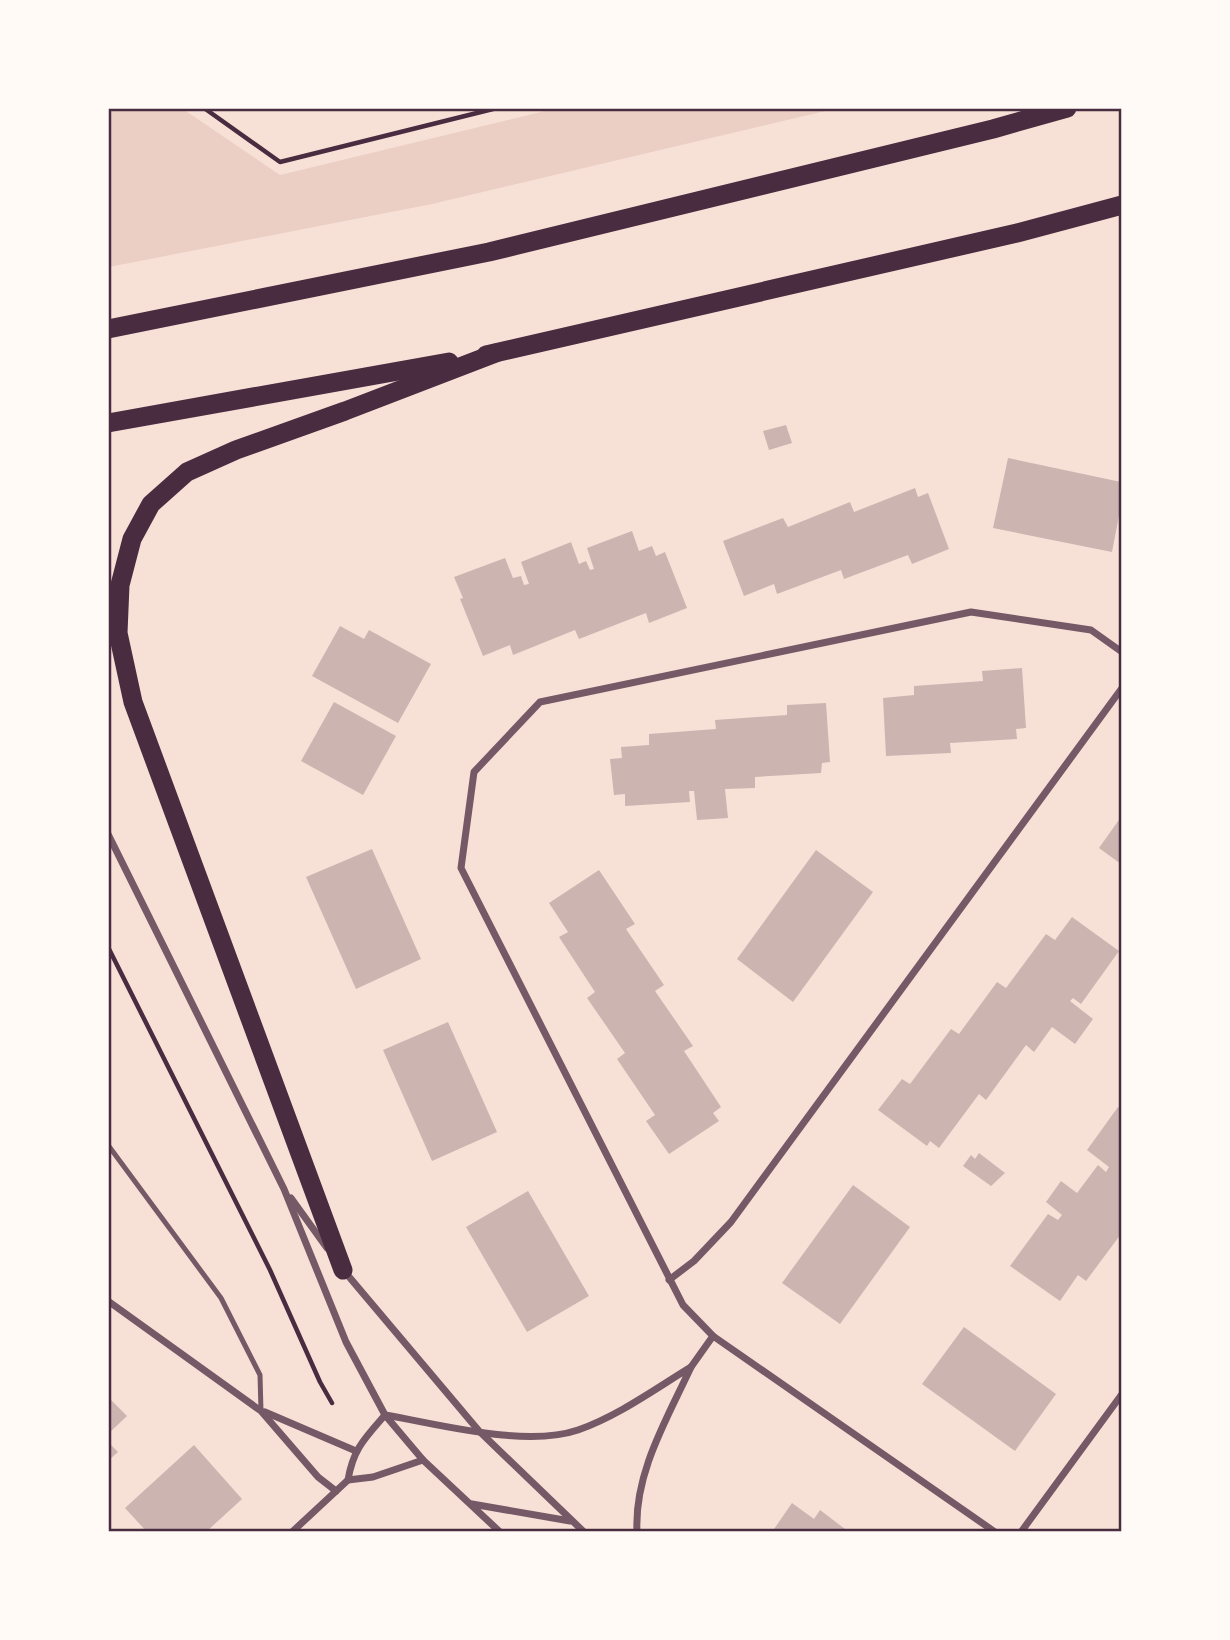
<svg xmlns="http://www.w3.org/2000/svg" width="1230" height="1640" font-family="'DM Sans',sans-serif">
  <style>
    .green { fill: #ebcfc5 }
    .building { fill: #ccb4b1 }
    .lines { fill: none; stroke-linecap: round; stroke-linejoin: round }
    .path { stroke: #4a2c40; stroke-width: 4.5 }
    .service { stroke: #755966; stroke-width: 5 }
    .minor { stroke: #755966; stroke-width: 7 }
    .trunk { stroke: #4a2c40; stroke-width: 19 }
    .neatline { fill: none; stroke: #4a2c40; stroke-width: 2.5 }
  </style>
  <rect width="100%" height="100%" fill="#f7e1d7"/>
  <path class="green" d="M 109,108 L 183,109 L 280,175 L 553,109 L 834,109 L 432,204 L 109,267 Z"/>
  <g class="building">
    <path d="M 786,425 L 792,443 L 769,450 L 763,431 Z"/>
    <path d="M 1008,458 L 1121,482 L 1121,505 L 1112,552 L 993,528 Z"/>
    <path d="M 915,488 L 918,497 L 928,493 L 949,549 L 912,564 L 908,555 L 844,579 L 841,570 L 777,594 L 774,584 L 744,596 L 723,541 L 783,518 L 788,527 L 850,502 L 854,512 Z"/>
    <path d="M 632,531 L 639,551 L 652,546 L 656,556 L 665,552 L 687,608 L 649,623 L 646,613 L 579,639 L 575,630 L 513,655 L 510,645 L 483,656 L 460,599 L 463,598 L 454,577 L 505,558 L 513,578 L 521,576 L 524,585 L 529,584 L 521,562 L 571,542 L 579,564 L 586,561 L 590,570 L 594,569 L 587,548 Z"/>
    <path d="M 340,626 L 364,639 L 369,630 L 431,664 L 398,723 L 312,676 Z"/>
    <path d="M 1022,668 L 1026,728 L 1016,729 L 1017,739 L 950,743 L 951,753 L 886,756 L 883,698 L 914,695 L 914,686 L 983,681 L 982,671 Z"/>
    <path d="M 334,702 L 396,736 L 363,795 L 301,761 Z"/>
    <path d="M 826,703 L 830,762 L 822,763 L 821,773 L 755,777 L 755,788 L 725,789 L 728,818 L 697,820 L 694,791 L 689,791 L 690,802 L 625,806 L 625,794 L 614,795 L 610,759 L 622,758 L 621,747 L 649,745 L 649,734 L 716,729 L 715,720 L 787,715 L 787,705 Z"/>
    <path d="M 1121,817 L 1121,864 L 1099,848 Z"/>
    <path d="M 372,849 L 421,959 L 356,989 L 306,877 Z"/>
    <path d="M 816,850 L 873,892 L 793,1002 L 737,959 Z"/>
    <path d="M 599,870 L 635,924 L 626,929 L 664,985 L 655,991 L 693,1046 L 684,1051 L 721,1107 L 713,1113 L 719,1121 L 669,1154 L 646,1121 L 655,1115 L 617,1059 L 625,1053 L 587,998 L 595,992 L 559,937 L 568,932 L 549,903 Z"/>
    <path d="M 1072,917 L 1119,951 L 1081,1004 L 1073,998 L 1070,1001 L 1093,1019 L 1075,1044 L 1052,1027 L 1034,1052 L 1026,1045 L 986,1100 L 979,1094 L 939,1148 L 930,1141 L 927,1146 L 878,1110 L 902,1079 L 910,1084 L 951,1029 L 959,1034 L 997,982 L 1006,988 L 1046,934 L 1055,940 Z"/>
    <path d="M 448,1022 L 497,1132 L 432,1161 L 383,1050 Z"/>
    <path d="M 1118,1107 L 1121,1109 L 1121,1234 L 1086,1281 L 1078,1275 L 1060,1301 L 1010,1266 L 1048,1214 L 1058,1220 L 1062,1215 L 1046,1202 L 1061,1181 L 1077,1193 L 1098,1165 L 1106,1172 L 1109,1167 L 1087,1150 Z"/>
    <path d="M 979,1153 L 1005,1173 L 991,1186 L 963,1166 L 971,1155 L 975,1159 Z"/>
    <path d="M 853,1185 L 910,1227 L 840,1324 L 782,1283 Z"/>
    <path d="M 528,1191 L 589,1296 L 527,1332 L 466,1227 Z"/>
    <path d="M 964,1327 L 1056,1394 L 1015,1451 L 922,1384 Z"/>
    <path d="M 108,1397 L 127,1416 L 108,1434 Z"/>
    <path d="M 108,1442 L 118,1452 L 108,1461 Z"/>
    <path d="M 194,1445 L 242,1499 L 206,1532 L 147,1532 L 125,1508 Z"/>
    <path d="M 792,1503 L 814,1519 L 820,1510 L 849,1532 L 772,1532 Z"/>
  </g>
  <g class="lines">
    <g class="path">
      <path d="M 204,108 L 280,162 L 497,108"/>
      <path d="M 108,947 L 270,1270 L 320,1382 L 332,1403"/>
    </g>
    <path class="service" d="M 108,1145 L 221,1298 L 260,1375 L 261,1411"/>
    <g class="minor">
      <path d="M 108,834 L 284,1189 L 346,1342 L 385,1415 L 423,1460 L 500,1532"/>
      <path d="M 291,1198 L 327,1248"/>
      <path d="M 345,1272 L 479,1431 L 584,1532"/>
      <path d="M 669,1280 L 694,1261 L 731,1222 L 1122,688"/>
      <path d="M 108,1301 L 261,1411 L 318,1477 L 336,1491"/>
      <path d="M 691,1367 L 713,1336"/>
      <path d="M 265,1412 L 356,1451"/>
      <path d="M 423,1460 L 373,1477 L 348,1480 C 353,1449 365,1438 385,1415 C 439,1424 525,1448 578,1430 C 618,1416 655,1389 691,1367 C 667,1419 634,1473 637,1532"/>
      <path d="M 472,1504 L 570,1521"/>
      <path d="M 292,1532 L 348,1480"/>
      <path d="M 995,1532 L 713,1336 L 683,1305 L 461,868 L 474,772 L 540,702 L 971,612 L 1091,630 L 1122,652"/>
      <path d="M 1021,1532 L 1122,1394"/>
    </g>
    <g class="trunk">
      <path d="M 108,329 L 489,252 L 993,129 L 1067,108"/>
      <path d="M 486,355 L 1017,233 L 1122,205"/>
      <path d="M 108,423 L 449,362"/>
      <path d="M 343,1270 L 133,702 L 118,633 L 120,585 L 132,539 L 151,504 L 187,472 L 236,450 L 345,411 L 496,353"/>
    </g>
  </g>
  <rect width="1230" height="1640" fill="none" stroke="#fffaf5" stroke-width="220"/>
  <rect x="110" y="110" width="1010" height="1420" class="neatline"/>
</svg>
